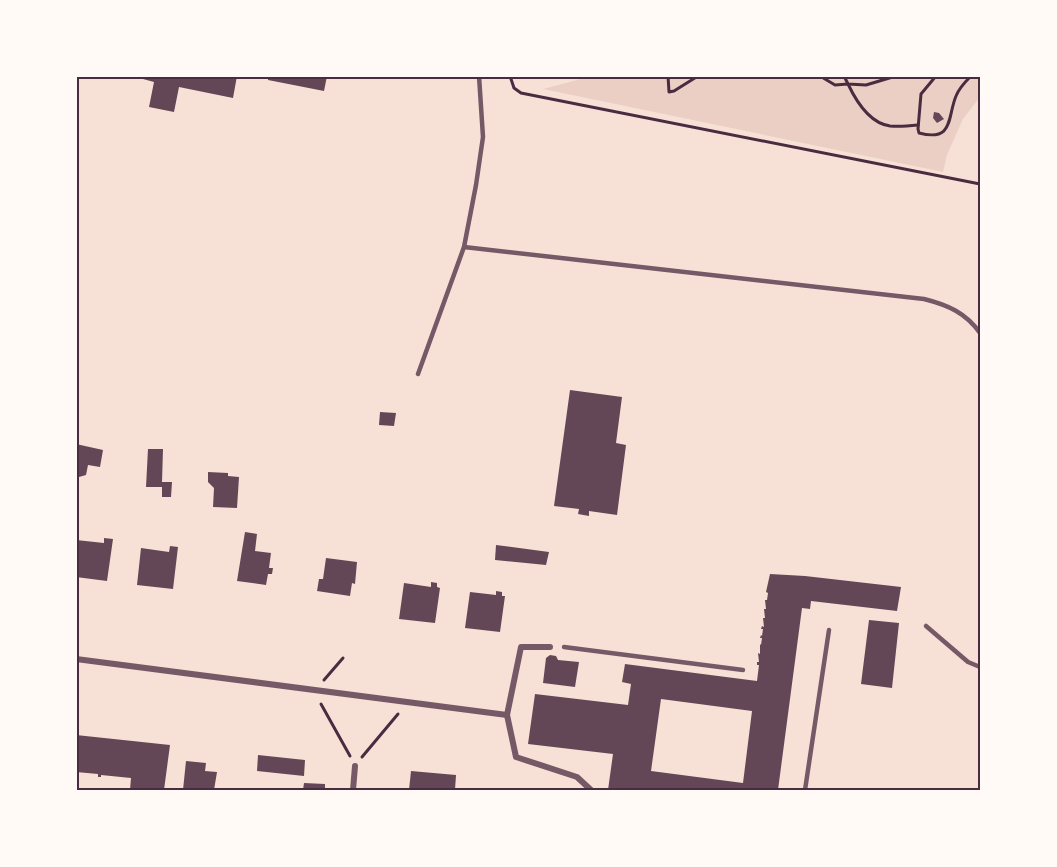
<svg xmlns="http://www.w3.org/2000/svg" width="1057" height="867" font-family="'Archivo Narrow',sans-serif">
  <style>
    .green { fill: #ebcfc5 }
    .building { fill: #644757; fill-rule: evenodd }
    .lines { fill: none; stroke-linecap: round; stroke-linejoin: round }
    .path { stroke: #4a2c40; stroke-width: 3 }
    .service { stroke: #755966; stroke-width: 4.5 }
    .minor { stroke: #755966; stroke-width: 6 }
    .neatline { fill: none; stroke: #4a2c40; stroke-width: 2 }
  </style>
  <rect width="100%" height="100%" fill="#f7e1d7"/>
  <path class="green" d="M 592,76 L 980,77 L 980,97 L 963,119 L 947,155 L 943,172 L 543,89 Z"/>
  <g class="building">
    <path d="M 132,76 L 237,76 L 233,98 L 179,87 L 174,112 L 149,107 L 154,82 Z"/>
    <path d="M 268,76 L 327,76 L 324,91 L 268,80 Z"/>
    <path d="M 934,112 L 939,113 L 944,119 L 937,123 L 933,118 Z"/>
    <path d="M 570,390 L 622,397 L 616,443 L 626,445 L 617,515 L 589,511 L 589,516 L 578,514 L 579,509 L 554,506 Z"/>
    <path d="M 380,412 L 396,413 L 394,426 L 379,425 Z"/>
    <path d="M 76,444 L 103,450 L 100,467 L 88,465 L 86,475 L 79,477 L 76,476 Z"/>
    <path d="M 148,449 L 163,449 L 162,482 L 172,482 L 171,497 L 162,497 L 162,487 L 146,487 Z"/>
    <path d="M 208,472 L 228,473 L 228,476 L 239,477 L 237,508 L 213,507 L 214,488 L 208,482 Z"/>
    <path d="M 245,532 L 257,534 L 255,551 L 271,553 L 269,568 L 273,568 L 272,574 L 268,574 L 266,585 L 237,581 Z"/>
    <path d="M 104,538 L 113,539 L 107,581 L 76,577 L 76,540 L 104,543 Z"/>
    <path d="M 496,545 L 549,552 L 546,565 L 495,560 Z"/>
    <path d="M 170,546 L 178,547 L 173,589 L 137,585 L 141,548 L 169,552 Z"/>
    <path d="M 326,558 L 357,562 L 355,584 L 352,583 L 350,596 L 317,591 L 319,579 L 323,579 Z"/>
    <path d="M 770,574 L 805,576 L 901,587 L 897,611 L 811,601 L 810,609 L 802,608 L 778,790 L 608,790 L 613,754 L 528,744 L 535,694 L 628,705 L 631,684 L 622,682 L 625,664 L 757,681 L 759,665 L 757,665 L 757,662 L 759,662 L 758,653 L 760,654 L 760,644 L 761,645 L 762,638 L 760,638 L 761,635 L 762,636 L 763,629 L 761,629 L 762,626 L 764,627 L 763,618 L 765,618 L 764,609 L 766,609 L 765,600 L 767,600 L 768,593 L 766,592 ZM 661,699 L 752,711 L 743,783 L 651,771 Z"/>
    <path d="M 431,582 L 437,583 L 437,587 L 440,588 L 435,623 L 399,619 L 404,583 L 431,587 Z"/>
    <path d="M 496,591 L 502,592 L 502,596 L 505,596 L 500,632 L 465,628 L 470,592 L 496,595 Z"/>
    <path d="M 869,620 L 899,623 L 892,688 L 861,684 Z"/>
    <path d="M 550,655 L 556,656 L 558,660 L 579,662 L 575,687 L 543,683 L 546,658 Z"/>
    <path d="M 76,735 L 170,745 L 164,790 L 130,790 L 131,778 L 101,775 L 101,777 L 98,777 L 98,774 L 76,772 Z"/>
    <path d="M 258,755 L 305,760 L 304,776 L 257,771 Z"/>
    <path d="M 186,761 L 206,763 L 205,771 L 217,772 L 214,790 L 183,790 Z"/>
    <path d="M 411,771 L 456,775 L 455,790 L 409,790 Z"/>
    <path d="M 304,783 L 325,784 L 325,790 L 303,790 Z"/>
  </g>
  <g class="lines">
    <g class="path">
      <path d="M 510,76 L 514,88 L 521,93 L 980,184"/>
      <path d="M 668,76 L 669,92 L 674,91 L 698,76"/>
      <path d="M 820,76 L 835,85 L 848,84 C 856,101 869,123 890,126 C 899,127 909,126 918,125"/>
      <path d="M 844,76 L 848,84 L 866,85 L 896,76"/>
      <path d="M 936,76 L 921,94 L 918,129 L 919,133 C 954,142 947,118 956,96 C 959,88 965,82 971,76"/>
      <path d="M 324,680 L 343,658"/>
      <path d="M 321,704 L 350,756"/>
      <path d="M 362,757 L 398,714"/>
    </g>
    <g class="service">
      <path d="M 464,247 L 924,299 C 948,305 966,313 980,333"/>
      <path d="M 418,374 L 464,247 L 476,185 L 483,137 L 479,76"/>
      <path d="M 926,626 L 968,662 L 980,667"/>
      <path d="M 564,647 L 743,670"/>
      <path d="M 805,790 L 829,630"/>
    </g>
    <g class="minor">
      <path d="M 550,647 L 521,647 L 507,715 L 516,757 L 577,777 L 591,790"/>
      <path d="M 76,659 L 507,715"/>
      <path d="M 353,790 L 355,766"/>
    </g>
  </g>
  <rect width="1057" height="867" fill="none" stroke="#fffaf5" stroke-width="156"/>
  <rect x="78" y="78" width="901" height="711" class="neatline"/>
</svg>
